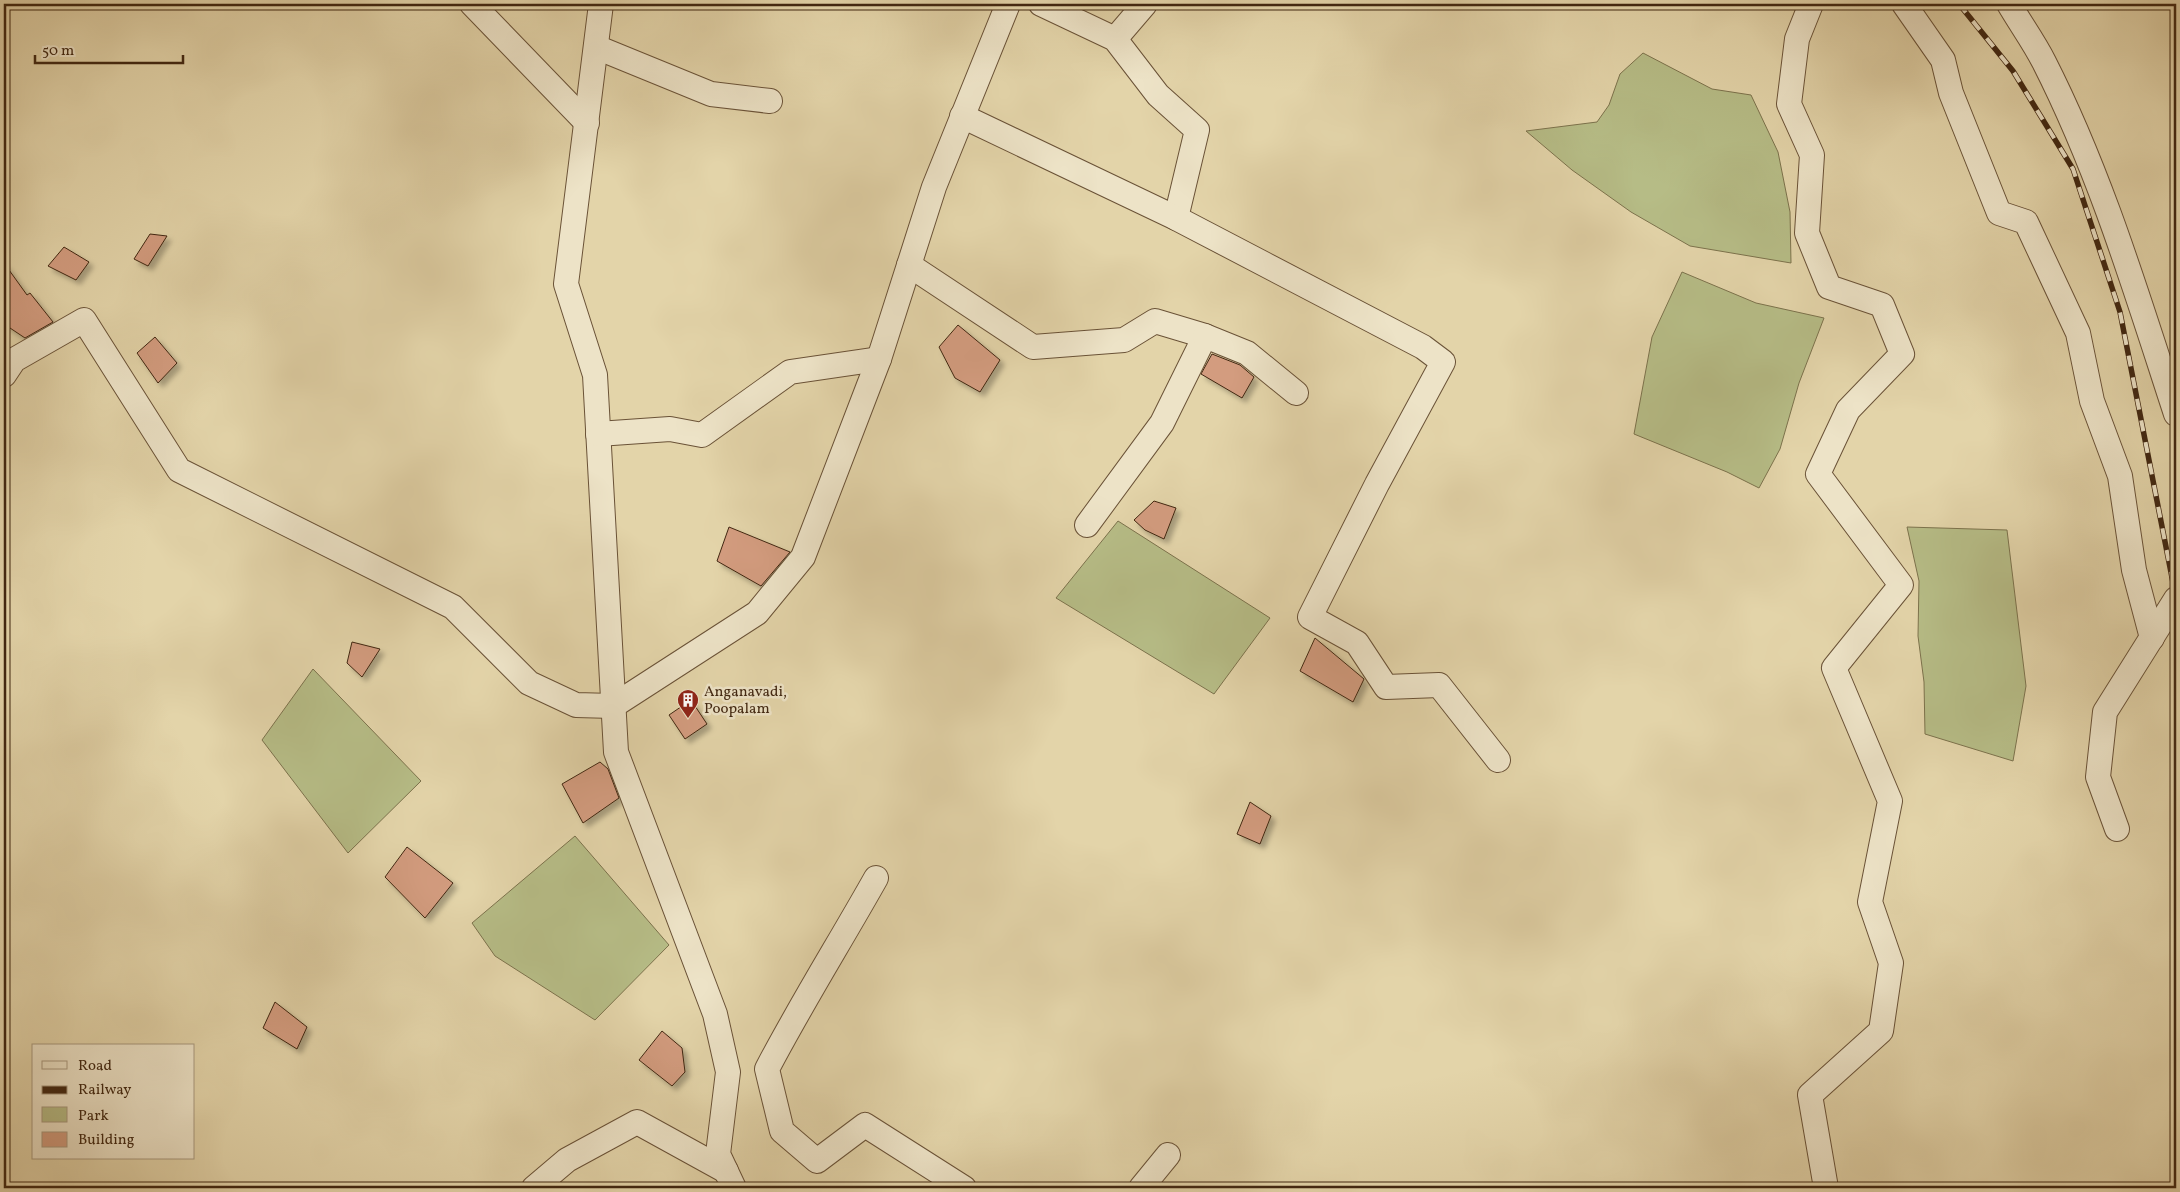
<svg xmlns="http://www.w3.org/2000/svg" width="2180" height="1192" font-family="Vollkorn,serif">
  <style>
    .green { fill: #b6bc86; stroke: #7c724c }
    .building { fill: #d39c7f; stroke: #412711; filter: url(#shadow) }
    .lines { fill: none; stroke-linecap: round; stroke-linejoin: round }
    .minor-casing { stroke: #6a5237; stroke-width: 26 }
    .minor { stroke: #ede3c7; stroke-width: 24 }
    .rail-casing { stroke: #412711; stroke-width: 5.5 }
    .rail { stroke: #ede3c7; stroke-width: 4; stroke-dasharray: 11; stroke-linecap: butt }
    .labels { text-anchor: middle; stroke-width: 5; stroke-linejoin: round; paint-order: stroke }
    .poi-label { font-size: 15px; fill: #412711; stroke: #ede3c7; text-anchor: start }
  </style>
  <defs>
    <filter id="shadow"><feDropShadow dx="4.5" dy="4.5" stdDeviation="2.5" flood-color="#0004"/></filter>
  </defs>
  <rect width="100%" height="100%" fill="#e3d4a9"/>
  <filter id="stains"><feTurbulence type="fractalNoise" baseFrequency=".004" numOctaves="4"/><feColorMatrix values="0 0 0 0 .2 0 0 0 0 .09 0 0 0 0 .02 0 0 0 .5 -.17"/></filter>
  <radialGradient id="worn" r=".72"><stop offset=".6" stop-color="#630" stop-opacity="0"/><stop offset="1" stop-color="#630" stop-opacity=".3"/></radialGradient>
  <g class="green">
    <path d="M 1643,53 L 1712,89 L 1751,95 L 1778,152 L 1790,212 L 1791,263 L 1690,246 L 1631,212 L 1572,170 L 1526,131 L 1597,122 L 1609,105 L 1620,74 Z"/>
    <path d="M 1682,272 L 1756,303 L 1824,318 L 1799,383 L 1780,449 L 1759,488 L 1727,472 L 1634,434 L 1652,337 Z"/>
    <path d="M 1118,521 L 1270,618 L 1214,694 L 1056,598 Z"/>
    <path d="M 1907,527 L 2007,530 L 2026,686 L 2013,761 L 1925,734 L 1924,682 L 1918,636 L 1919,581 Z"/>
    <path d="M 313,669 L 421,781 L 348,853 L 262,740 Z"/>
    <path d="M 575,836 L 669,945 L 595,1020 L 495,956 L 472,923 Z"/>
  </g>
  <g class="building">
    <path d="M 150,234 L 167,236 L 148,266 L 134,259 Z"/>
    <path d="M 64,247 L 89,262 L 76,280 L 48,266 Z"/>
    <path d="M 4,263 L 27,295 L 30,293 L 53,322 L 25,338 L 4,324 Z"/>
    <path d="M 958,325 L 1000,360 L 980,392 L 955,378 L 939,347 Z"/>
    <path d="M 155,337 L 177,363 L 158,383 L 137,353 Z"/>
    <path d="M 1212,354 L 1240,365 L 1254,377 L 1242,398 L 1201,374 Z"/>
    <path d="M 1154,501 L 1176,508 L 1164,539 L 1145,530 L 1134,520 Z"/>
    <path d="M 729,527 L 790,552 L 761,586 L 717,561 Z"/>
    <path d="M 1315,638 L 1364,679 L 1353,702 L 1300,671 Z"/>
    <path d="M 352,642 L 380,649 L 362,677 L 347,663 Z"/>
    <path d="M 691,700 L 707,724 L 685,739 L 669,715 Z"/>
    <path d="M 600,762 L 608,769 L 619,798 L 583,823 L 562,784 Z"/>
    <path d="M 1250,802 L 1271,816 L 1260,844 L 1237,834 Z"/>
    <path d="M 407,847 L 453,883 L 425,918 L 385,877 Z"/>
    <path d="M 275,1002 L 307,1027 L 297,1049 L 263,1028 Z"/>
    <path d="M 662,1031 L 682,1048 L 685,1072 L 672,1086 L 639,1060 Z"/>
  </g>
  <g class="lines">
    <g class="minor-casing">
      <g id="minor">
        <path d="M 472,4 L 587,123"/>
        <path d="M 601,4 L 566,284 L 595,375 L 616,752 L 715,1014 L 728,1072 L 718,1154 L 734,1188"/>
        <path d="M 1041,4 L 1115,39 L 1158,95 L 1197,130 L 1176,218"/>
        <path d="M 1811,4 L 1797,39 L 1789,104 L 1812,155 L 1807,233 L 1829,287 L 1882,305 L 1902,354 L 1848,410 L 1818,474 L 1901,585 L 1834,668 L 1890,801 L 1870,902 L 1891,963 L 1881,1031 L 1810,1095 L 1826,1188"/>
        <path d="M 1904,4 L 1943,60 L 1951,93 L 1999,213 L 2026,222 L 2078,333 L 2092,401 L 2120,476 L 2134,570 L 2152,638"/>
        <path d="M 2009,4 C 2020,23 2034,42 2044,62 C 2101,174 2137,295 2176,414"/>
        <path d="M 1115,39 L 1145,4"/>
        <path d="M 596,47 L 711,94 L 770,101"/>
        <path d="M 962,116 L 1176,218 L 1423,347 L 1443,362 L 1377,484 L 1310,617 L 1357,643 L 1386,687 L 1439,685 L 1498,760"/>
        <path d="M 909,265 L 1033,347 L 1124,340 L 1155,321 L 1205,336 L 1162,423 L 1087,525"/>
        <path d="M 1205,336 L 1247,353 L 1296,393"/>
        <path d="M 4,375 L 14,360 L 84,320 L 179,470 L 453,607 L 529,683 L 576,705 L 613,706 L 757,613 L 803,557 L 879,359 L 934,187 L 1008,4"/>
        <path d="M 598,434 L 670,429 L 702,435 L 790,372 L 879,359"/>
        <path d="M 2117,829 L 2098,777 L 2105,712 L 2176,599"/>
        <path d="M 876,878 C 840,942 801,1004 767,1069 L 782,1131 L 817,1161 L 865,1125 L 964,1188"/>
        <path d="M 534,1188 L 567,1160 L 637,1122 L 726,1171"/>
        <path d="M 1141,1188 L 1168,1155"/>
      </g>
    </g>
    <use href="#minor" class="minor"/>
    <g class="rail-casing">
      <path id="rail" d="M 1959,4 L 2013,71 L 2073,169 L 2120,312 L 2176,598"/>
    </g>
    <use href="#rail" class="rail"/>
  </g>
  <defs>
    <g id="building-pin" transform="scale(1.125)"><path d="M0 17L-7.5 6A9.5 9.5 0 1 1 7.5 6Z" fill="#8f2418" stroke="#ede3c7"/><path d="M-4-6H4V6H1V3H-1V6H-4ZM-2.5-4.3h1.7v1.8h-1.7ZM.8-4.3h1.7v1.8H.8ZM-2.5-1h1.7V.8h-1.7ZM.8-1h1.7V.8H.8Z" fill="#fff"/></g>
  </defs>
  <g fill-rule="evenodd">
    <use href="#building-pin" x="688" y="700"/>
  </g>
  <g class="labels">
    <g class="poi-label">
      <text x="704" y="696">Anganavadi,<tspan x="704" dy="17">Poopalam</tspan></text>
    </g>
  </g>
  <rect width="2180" height="1192" fill="none" stroke="#e3d4a9" stroke-width="20"/>
  <rect x="5" y="5" width="2170" height="1182" fill="none" stroke="#412711" stroke-width="2.5"/>
  <rect x="10" y="10" width="2160" height="1172" fill="none" stroke="#412711"/>
  <rect x="32" y="1044" width="162" height="115" fill="#ede3c7" stroke="#a8987e"/>
  <rect x="42" y="1061" width="25" height="8" fill="#ede3c7" stroke="#a8987e"/>
  <text x="78" y="1070" font-size="15" fill="#412711">Road</text>
  <rect x="42" y="1086" width="25" height="8" fill="#412711" stroke="#a8987e"/>
  <text x="78" y="1094" font-size="15" fill="#412711">Railway</text>
  <rect x="42" y="1107" width="25" height="15" fill="#b6bc86" stroke="#a8987e"/>
  <text x="78" y="1120" font-size="15" fill="#412711">Park</text>
  <rect x="42" y="1132" width="25" height="15" fill="#d39c7f" stroke="#a8987e"/>
  <text x="78" y="1144" font-size="15" fill="#412711">Building</text>
  <path d="M35 55v8h148v-8" fill="none" stroke="#412711" stroke-width="2.5"/>
  <text x="42" y="55" font-size="15" fill="#412711" stroke="#ede3c7" stroke-width="4" paint-order="stroke">50 m</text>
  <rect width="100%" height="100%" filter="url(#stains)"/>
  <rect width="100%" height="100%" fill="url(#worn)"/>
</svg>
